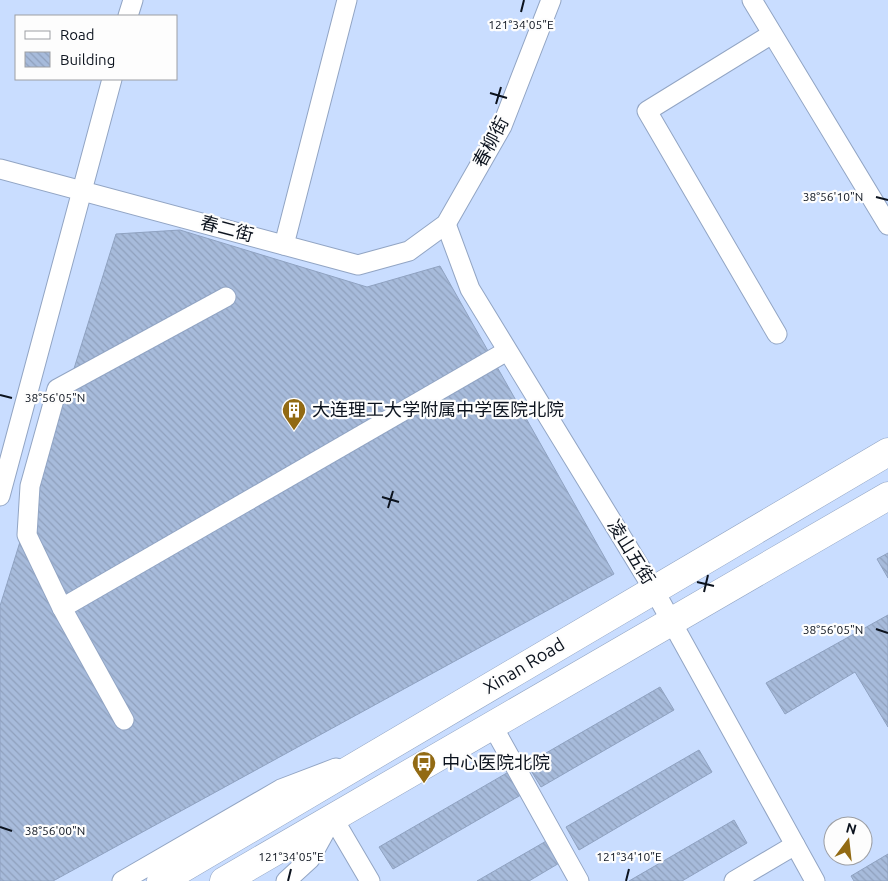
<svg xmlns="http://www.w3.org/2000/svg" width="888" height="881" font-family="Ubuntu,'Noto Sans SC',sans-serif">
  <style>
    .building { fill: url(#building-back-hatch); stroke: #8fa2c1 }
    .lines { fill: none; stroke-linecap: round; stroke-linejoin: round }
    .minor-casing { stroke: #92a5c4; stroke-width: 21 }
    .primary-casing { stroke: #92a5c4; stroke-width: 29 }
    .minor { stroke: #fff; stroke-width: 19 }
    .primary { stroke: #fff; stroke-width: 28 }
    .ticks { fill: none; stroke: #0c131e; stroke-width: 2 }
    .labels { text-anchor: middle; stroke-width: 4.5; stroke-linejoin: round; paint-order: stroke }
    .street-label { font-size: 18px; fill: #0c131e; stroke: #fdfdfd }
    .poi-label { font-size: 18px; fill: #0c131e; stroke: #fdfdfd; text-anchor: start }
    .ticks-label { font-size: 12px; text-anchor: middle; fill: #0c131e; stroke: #fdfdfd; stroke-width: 4.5; stroke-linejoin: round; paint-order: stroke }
  </style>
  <defs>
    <pattern id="building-back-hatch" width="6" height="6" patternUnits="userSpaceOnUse" patternTransform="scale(1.25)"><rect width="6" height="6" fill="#a7bbdb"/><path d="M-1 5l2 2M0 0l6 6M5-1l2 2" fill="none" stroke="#8fa0bc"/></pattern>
  </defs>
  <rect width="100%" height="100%" fill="#c9ddff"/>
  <g class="building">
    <path d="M 180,230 L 367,287 L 440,266 L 614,574 L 53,881 L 0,881 L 0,606 L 116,234 Z"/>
    <path d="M 888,553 L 888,578 L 877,559 Z"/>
    <path d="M 888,615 L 888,727 L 855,672 L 785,714 L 766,683 Z"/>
    <path d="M 660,687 L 674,710 L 541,787 L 527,764 Z"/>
    <path d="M 699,750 L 712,772 L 579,850 L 566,827 Z"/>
    <path d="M 512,770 L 526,792 L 393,869 L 379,847 Z"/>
    <path d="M 734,820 L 747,843 L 682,881 L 629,881 Z"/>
    <path d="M 548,840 L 561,862 L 529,881 L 477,881 Z"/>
    <path d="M 888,854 L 888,881 L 854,881 L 851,876 Z"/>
  </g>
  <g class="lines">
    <g class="minor-casing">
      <g id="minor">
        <path d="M 752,0 L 888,225"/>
        <path d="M 128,16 L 133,0"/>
        <path d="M 772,34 L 647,111 L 777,334"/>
        <path d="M 0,169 L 358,265 L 409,251 L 446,224 L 502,126 L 551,0"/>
        <path d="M 446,224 L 470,289 L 654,590 L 815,881"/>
        <path d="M 284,245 L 347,0"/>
        <path d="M 0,496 L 112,79"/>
        <path d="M 62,608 L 507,351"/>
        <path d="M 124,720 L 62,608 L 27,535 L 30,486 L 57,389 L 226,297"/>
        <path d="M 492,725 L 579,881"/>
        <path d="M 333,818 L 370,881"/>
        <path d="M 122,881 L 281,789 L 336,768"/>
        <path d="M 286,881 L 310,859 L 332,819"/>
        <path d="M 734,881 L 795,845"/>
      </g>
    </g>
    <g class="primary-casing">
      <g id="primary">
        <path d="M 161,881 L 888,452"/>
        <path d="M 224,881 L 888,496"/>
      </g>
    </g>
    <use href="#minor" class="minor"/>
    <use href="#primary" class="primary"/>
  </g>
  <path class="ticks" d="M 521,12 L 524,0M 490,93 L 507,98M 496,104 L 501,87M 876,197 L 888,200M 0,395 L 12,398M 382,497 L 399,502M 388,508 L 393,491M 697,582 L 714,586M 704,592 L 708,575M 876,629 L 888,633M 0,827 L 12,831M 288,881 L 291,869M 626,881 L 629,869"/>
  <defs>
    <g id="building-pin" transform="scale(1.25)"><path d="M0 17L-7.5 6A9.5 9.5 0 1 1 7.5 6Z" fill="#926a13" stroke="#fdfdfd"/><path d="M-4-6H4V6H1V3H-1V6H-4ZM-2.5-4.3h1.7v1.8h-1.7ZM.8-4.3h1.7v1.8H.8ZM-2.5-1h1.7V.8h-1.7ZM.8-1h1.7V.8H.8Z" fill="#fff"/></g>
    <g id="bus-pin" transform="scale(1.25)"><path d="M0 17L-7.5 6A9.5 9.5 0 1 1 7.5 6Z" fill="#926a13" stroke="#fdfdfd"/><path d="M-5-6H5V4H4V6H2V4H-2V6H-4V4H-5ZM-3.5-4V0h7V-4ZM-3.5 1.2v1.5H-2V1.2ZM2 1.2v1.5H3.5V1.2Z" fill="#fff"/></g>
  </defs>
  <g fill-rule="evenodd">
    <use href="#building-pin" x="294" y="410"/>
    <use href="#bus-pin" x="424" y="763"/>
  </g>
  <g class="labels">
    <g class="street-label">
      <text transform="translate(491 142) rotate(-62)" y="6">春柳街</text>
      <text transform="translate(227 229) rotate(15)" y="6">春二街</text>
      <text transform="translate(631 552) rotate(58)" y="6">凌山五街</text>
      <text transform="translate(524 666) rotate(-31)" y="6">Xinan Road</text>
    </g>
    <g class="poi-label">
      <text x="312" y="416">大连理工大学附属中学医院北院</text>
      <text x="442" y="769">中心医院北院</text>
    </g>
  </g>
  <g class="ticks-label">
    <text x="521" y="29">121°34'05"E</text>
    <text x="833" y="201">38°56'10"N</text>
    <text x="55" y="402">38°56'05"N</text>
    <text x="833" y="634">38°56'05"N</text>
    <text x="55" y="835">38°56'00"N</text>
    <text x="291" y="861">121°34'05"E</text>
    <text x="629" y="861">121°34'10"E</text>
  </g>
  <rect x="15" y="15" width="162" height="65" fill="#fdfdfd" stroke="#9d9fa4"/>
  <rect x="25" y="31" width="25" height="8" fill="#ffffff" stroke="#9d9fa4"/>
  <text x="60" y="40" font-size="15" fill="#0c131e">Road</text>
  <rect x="25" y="52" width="25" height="15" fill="url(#building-back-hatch)" stroke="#9d9fa4"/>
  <text x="60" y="65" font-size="15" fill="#0c131e">Building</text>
  <g transform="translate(848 841) rotate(15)"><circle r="24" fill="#fdfdfd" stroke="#9d9fa4"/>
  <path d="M0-4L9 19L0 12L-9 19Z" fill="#926a13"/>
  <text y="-8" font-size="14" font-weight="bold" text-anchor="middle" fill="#0c131e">N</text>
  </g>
</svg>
